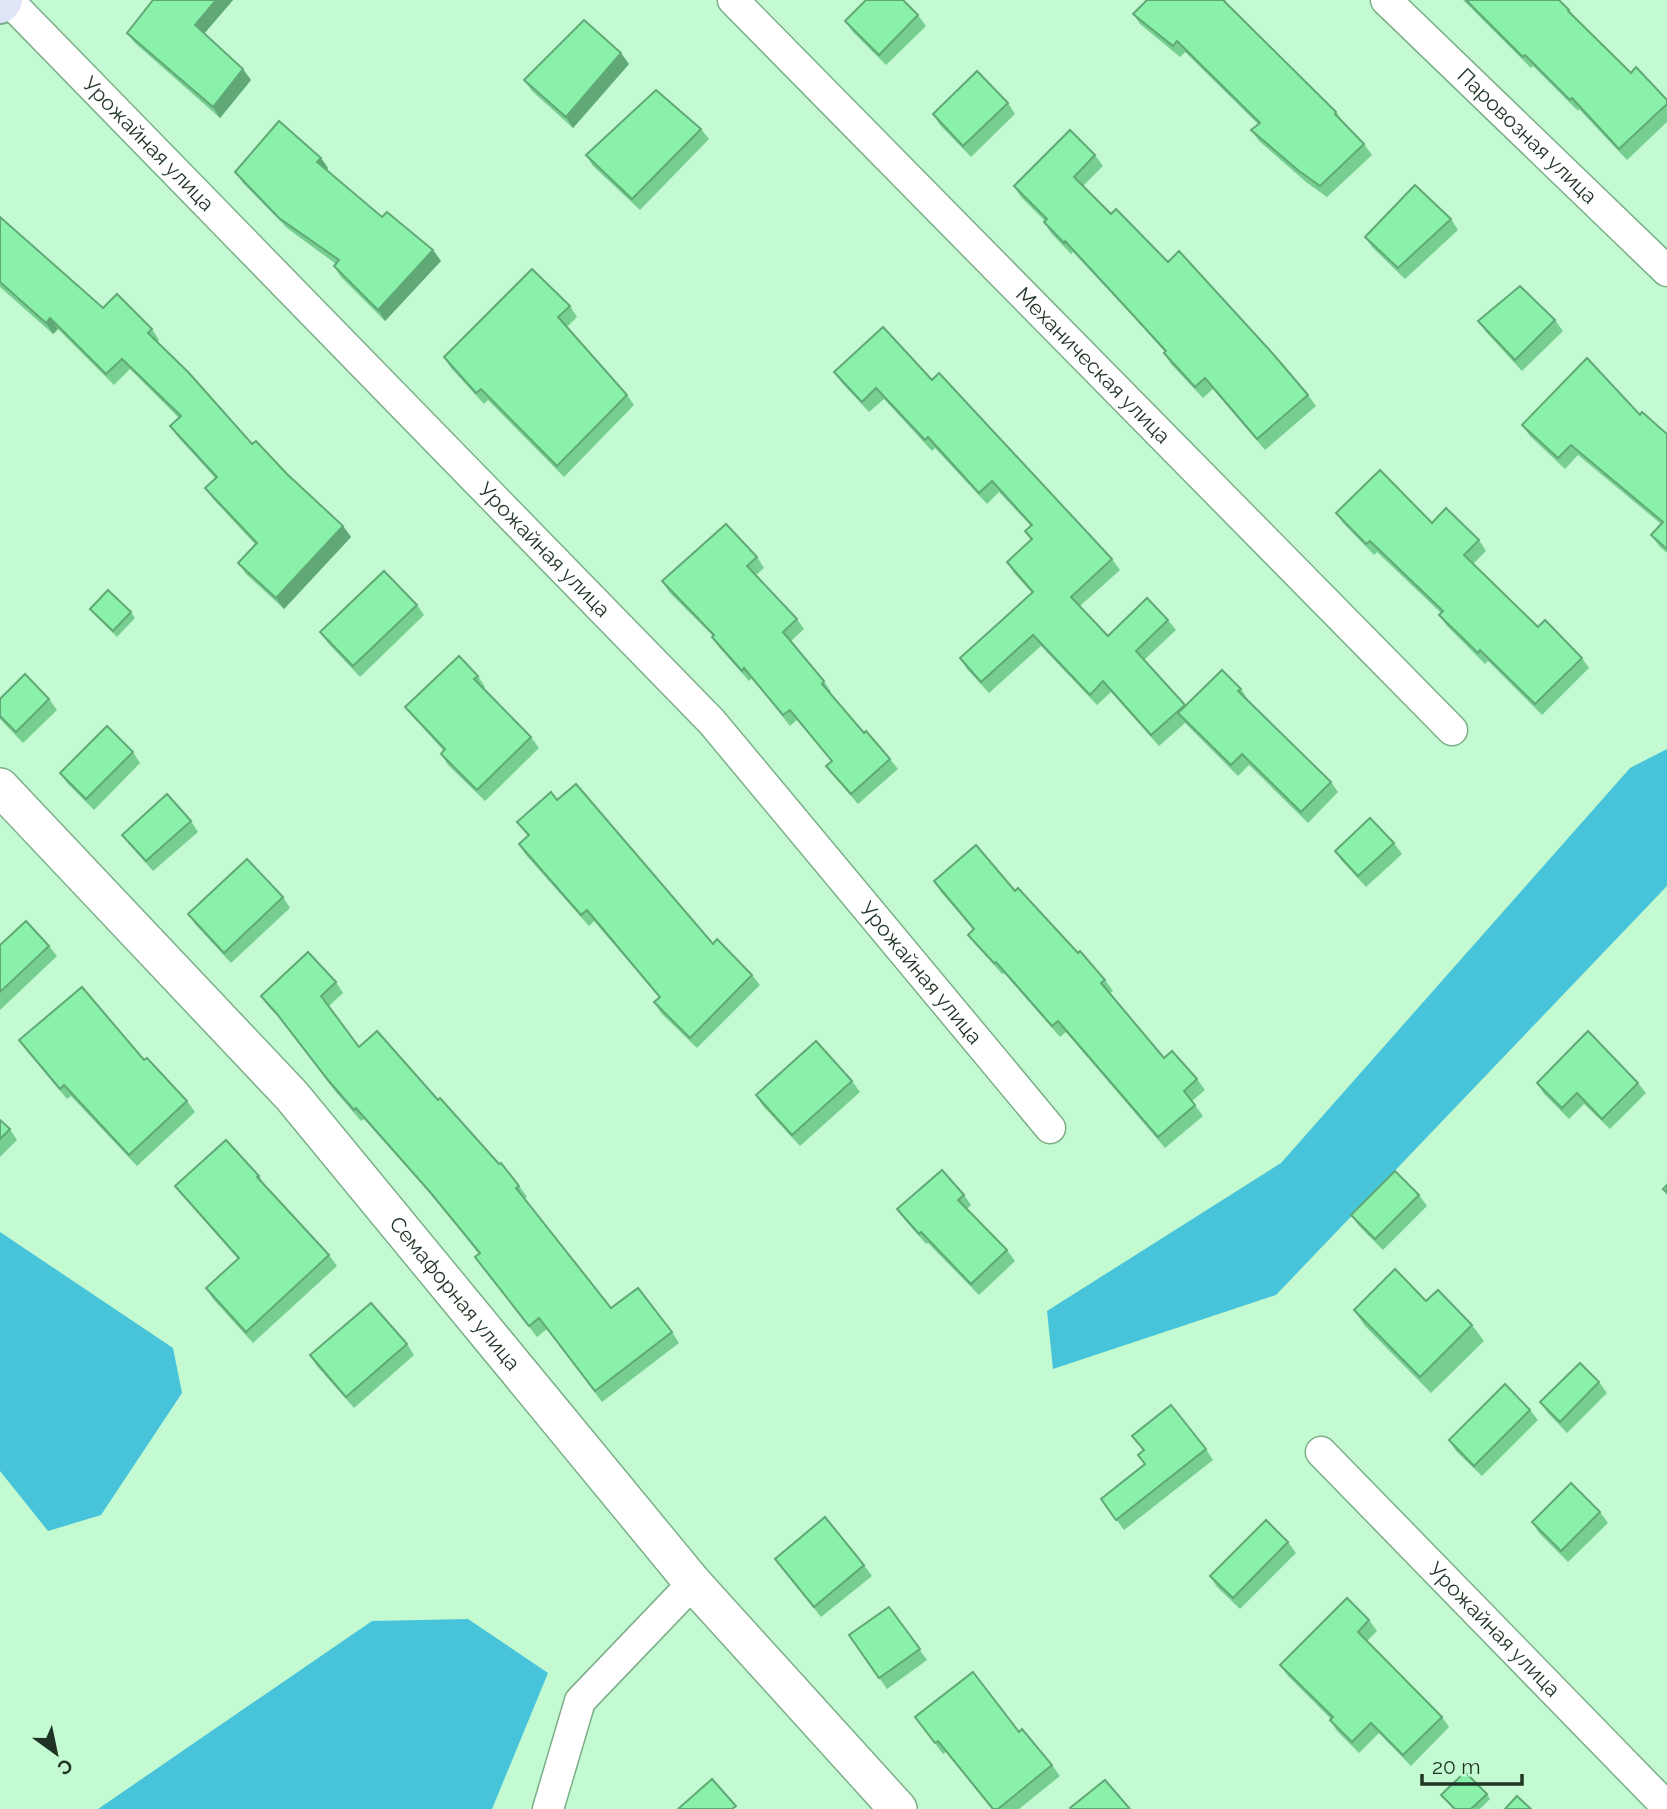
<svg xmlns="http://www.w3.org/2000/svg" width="1667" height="1809" font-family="Raleway,sans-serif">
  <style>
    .water { fill: #47c3da }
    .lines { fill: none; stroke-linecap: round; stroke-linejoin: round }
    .minor-casing { stroke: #7baf89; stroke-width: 33 }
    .tertiary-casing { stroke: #7baf89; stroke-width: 40 }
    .secondary-casing { stroke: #7baf89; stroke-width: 42 }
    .minor { stroke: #fff; stroke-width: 30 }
    .tertiary { stroke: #fff; stroke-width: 37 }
    .secondary { stroke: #dfe4f6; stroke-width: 38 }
    .wall { fill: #76cf91 }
    .shaded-wall { fill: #60a976 }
    .building { fill: #89f1a9; stroke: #60a976; stroke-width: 2 }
    .labels { text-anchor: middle; stroke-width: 5; stroke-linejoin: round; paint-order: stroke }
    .street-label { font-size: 21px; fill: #1f3425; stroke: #c4fad1 }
  </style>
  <rect width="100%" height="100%" fill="#c4fad1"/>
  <g class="water">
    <path d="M 1667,749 L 1667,886 L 1276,1295 L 1053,1369 L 1047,1311 L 1281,1163 L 1630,768 Z"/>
    <path d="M 0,1232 L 173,1348 L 182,1393 L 101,1515 L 48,1531 L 0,1471 Z"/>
    <path d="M 468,1619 L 548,1673 L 492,1809 L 98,1809 L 372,1621 Z"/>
  </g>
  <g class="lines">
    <g class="minor-casing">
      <g id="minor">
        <path id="s1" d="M 8,0 L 712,722 L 1050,1128"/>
        <path id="s2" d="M 733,0 L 1452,730"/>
        <path id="s3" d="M 1386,0 L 1667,271"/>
        <path id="s4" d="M 1321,1452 L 1667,1807"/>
        <path d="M 548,1809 L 580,1701 L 693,1583"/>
      </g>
    </g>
    <g class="tertiary-casing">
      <g id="tertiary">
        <path id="s5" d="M 0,787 L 292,1096 L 693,1583 L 898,1809"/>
      </g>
    </g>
    <g class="secondary-casing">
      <path id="secondary" d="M 0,4 L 3,0"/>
    </g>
    <use href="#minor" class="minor"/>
    <use href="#tertiary" class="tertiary"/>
    <use href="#secondary" class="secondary"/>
  </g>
  <g class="wall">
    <path d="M 153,0 L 233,0 L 204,34 L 251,80 L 220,118 L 135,43 L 127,33 Z"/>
    <path d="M 1147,0 L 1225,0 L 1229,6 L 1336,112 L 1344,123 L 1364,144 L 1372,155 L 1327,197 L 1306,182 L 1259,141 L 1251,130 L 1258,124 L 1185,52 L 1180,57 L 1140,24 L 1133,14 Z"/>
    <path d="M 1463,0 L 1559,0 L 1569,10 L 1575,17 L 1631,73 L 1667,100 L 1667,122 L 1627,160 L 1579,109 L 1578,111 L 1533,66 L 1531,68 Z"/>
    <path d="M 918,15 L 926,26 L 886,65 L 853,32 L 845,21 Z"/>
    <path d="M 629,64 L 573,128 L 532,91 L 524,80 Z"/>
    <path d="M 1008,103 L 1015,114 L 971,157 L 940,125 L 933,114 Z"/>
    <path d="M 701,129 L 709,139 L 640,210 L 593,166 L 586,155 Z"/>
    <path d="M 1095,155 L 1103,166 L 1083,186 L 1111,214 L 1168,262 L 1308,395 L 1316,406 L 1265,450 L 1213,389 L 1203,398 L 1171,364 L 1164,353 L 1165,352 L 1130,313 L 1073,252 L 1071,254 L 1051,233 L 1044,222 L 1045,221 L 1021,197 L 1014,186 Z"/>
    <path d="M 321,158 L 328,168 L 327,170 L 382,217 L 433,250 L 441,261 L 385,321 L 341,277 L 334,266 L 336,264 L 287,228 L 243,183 L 235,172 Z"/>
    <path d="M 0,217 L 103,308 L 152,329 L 159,340 L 157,342 L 252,444 L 343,526 L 351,537 L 284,609 L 246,574 L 238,563 L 255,544 L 213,499 L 205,488 L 216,479 L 178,437 L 170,426 L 179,418 L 130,369 L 114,385 L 58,329 L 53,334 L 0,287 Z"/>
    <path d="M 1451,219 L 1458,230 L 1405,279 L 1373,248 L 1365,237 Z"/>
    <path d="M 570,306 L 577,317 L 567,327 L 627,395 L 634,405 L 564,477 L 488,400 L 484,404 L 451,368 L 444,357 Z"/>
    <path d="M 1555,320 L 1563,331 L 1522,371 L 1486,332 L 1478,321 Z"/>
    <path d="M 834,372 L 932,380 L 1112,559 L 1120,570 L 1080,606 L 1108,636 L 1168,620 L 1176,630 L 1144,660 L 1185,706 L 1241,689 L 1248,700 L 1331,782 L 1338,792 L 1308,823 L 1249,765 L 1238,776 L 1185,723 L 1159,746 L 1111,692 L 1097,705 L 1041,646 L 989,693 L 967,669 L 960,658 L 1032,593 L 1014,573 L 1007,562 L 1031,540 L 1025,531 L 1031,526 L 999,492 L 987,504 L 935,448 L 932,451 L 884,399 L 869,412 L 842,383 Z"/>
    <path d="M 1640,415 L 1667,434 L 1667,553 L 1659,546 L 1651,535 L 1661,524 L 1578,455 L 1565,469 L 1530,436 L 1522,425 Z"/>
    <path d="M 1336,513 L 1432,523 L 1479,540 L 1486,551 L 1473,564 L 1538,627 L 1582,658 L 1589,668 L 1542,715 L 1488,661 L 1485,664 L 1447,626 L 1439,615 L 1441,613 L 1377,552 L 1374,555 L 1343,523 Z"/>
    <path d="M 757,557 L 764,568 L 756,575 L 797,619 L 804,629 L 791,641 L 824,681 L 831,692 L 830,693 L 864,733 L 890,759 L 898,769 L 858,804 L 834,776 L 826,766 L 832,761 L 797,720 L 790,726 L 752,678 L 749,681 L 719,647 L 712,637 L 713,636 L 669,592 L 662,581 Z"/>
    <path d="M 417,605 L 424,615 L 360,677 L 328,643 L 320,632 Z"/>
    <path d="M 90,609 L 131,612 L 135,618 L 117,637 L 94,614 Z"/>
    <path d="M 478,676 L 485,687 L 484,688 L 531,737 L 539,748 L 485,801 L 448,765 L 441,754 L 444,751 L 413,717 L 405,707 Z"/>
    <path d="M 0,699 L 49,699 L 57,710 L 23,743 L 0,719 Z"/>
    <path d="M 133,752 L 140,763 L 94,810 L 67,783 L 60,773 Z"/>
    <path d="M 557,800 L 713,944 L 752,975 L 760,985 L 697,1048 L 661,1013 L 654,1002 L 659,997 L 594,921 L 589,926 L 526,855 L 519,844 L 528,836 L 517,822 Z"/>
    <path d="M 191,821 L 198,832 L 153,871 L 130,845 L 122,835 Z"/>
    <path d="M 1394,843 L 1402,854 L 1366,887 L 1342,861 L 1335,851 Z"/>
    <path d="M 934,881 L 1015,891 L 1105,980 L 1113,991 L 1110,993 L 1164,1058 L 1197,1079 L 1205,1090 L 1192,1101 L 1203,1116 L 1165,1148 L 1066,1032 L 1060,1037 L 1004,973 L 1002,974 L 976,945 L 968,935 L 973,929 L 941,892 Z"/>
    <path d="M 283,897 L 290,908 L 231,963 L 196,925 L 188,914 Z"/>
    <path d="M 0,945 L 49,946 L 57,956 L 0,1010 Z"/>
    <path d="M 336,982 L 343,993 L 329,1006 L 359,1047 L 438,1100 L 519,1186 L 527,1197 L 524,1199 L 611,1308 L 672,1332 L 679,1343 L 602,1402 L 547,1329 L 537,1337 L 475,1257 L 479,1254 L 438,1202 L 364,1119 L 361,1121 L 335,1091 L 285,1024 L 268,1006 L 261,996 Z"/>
    <path d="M 19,1040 L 187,1101 L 195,1112 L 137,1166 L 71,1096 L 67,1099 L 27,1051 Z"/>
    <path d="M 852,1081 L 860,1092 L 800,1146 L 763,1106 L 756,1095 Z"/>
    <path d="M 1537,1083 L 1638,1083 L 1646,1093 L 1610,1129 L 1584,1104 L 1569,1119 L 1544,1094 Z"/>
    <path d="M 0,1120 L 10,1129 L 17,1140 L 0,1157 Z"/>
    <path d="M 259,1176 L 266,1187 L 329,1255 L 337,1266 L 253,1343 L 213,1299 L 206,1288 L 238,1259 L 183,1196 L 175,1186 Z"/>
    <path d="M 964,1195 L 971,1205 L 967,1209 L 1007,1250 L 1015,1261 L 979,1295 L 928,1243 L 926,1244 L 905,1220 L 897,1209 Z"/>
    <path d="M 1419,1195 L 1427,1206 L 1383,1250 L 1359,1226 L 1351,1215 Z"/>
    <path d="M 1426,1301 L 1472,1325 L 1484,1341 L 1431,1393 L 1365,1326 L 1354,1310 Z"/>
    <path d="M 407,1344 L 414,1355 L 354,1408 L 317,1366 L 310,1355 Z"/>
    <path d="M 1599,1382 L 1607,1393 L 1567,1433 L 1548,1413 L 1540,1402 Z"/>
    <path d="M 1530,1410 L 1538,1420 L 1482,1476 L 1456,1451 L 1449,1440 Z"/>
    <path d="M 1132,1436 L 1206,1449 L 1213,1460 L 1124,1530 L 1101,1499 L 1145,1465 L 1138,1455 L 1143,1450 Z"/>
    <path d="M 1600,1512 L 1608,1523 L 1568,1562 L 1539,1533 L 1532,1522 Z"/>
    <path d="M 1288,1542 L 1296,1553 L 1240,1609 L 1217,1587 L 1210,1576 Z"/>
    <path d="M 775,1559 L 864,1565 L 872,1576 L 821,1617 Z"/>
    <path d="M 889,1607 L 927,1660 L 887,1689 L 849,1635 Z"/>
    <path d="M 1369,1620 L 1377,1631 L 1367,1641 L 1442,1717 L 1449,1727 L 1411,1766 L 1379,1733 L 1359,1753 L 1337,1731 L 1330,1720 L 1331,1719 L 1288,1676 L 1280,1665 Z"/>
    <path d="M 915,1717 L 1019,1732 L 1052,1765 L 1060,1776 L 1019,1809 L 992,1809 L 946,1752 L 943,1754 Z"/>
    <path d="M 1487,1794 L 1490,1799 L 1480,1809 L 1453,1809 L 1441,1795 Z"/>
  </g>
  <g class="shaded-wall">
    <path d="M 216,0 L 233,0 L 202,36 L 195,25 Z"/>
    <path d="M 621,53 L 629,64 L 573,128 L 566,117 Z"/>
    <path d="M 243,69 L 251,80 L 220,118 L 213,107 Z"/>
    <path d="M 321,158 L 328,168 L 325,173 L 317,162 Z"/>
    <path d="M 433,250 L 441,261 L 385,321 L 378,310 Z"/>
    <path d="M 50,318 L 58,329 L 53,334 L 46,323 Z"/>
    <path d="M 343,526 L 351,537 L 284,609 L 276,598 Z"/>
  </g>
  <g class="building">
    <path d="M 153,0 L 216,0 L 195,25 L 243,69 L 213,107 L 127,33 Z"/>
    <path d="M 866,0 L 903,0 L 918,15 L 879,55 L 845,21 Z"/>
    <path d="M 1147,0 L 1223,0 L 1336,112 L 1335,114 L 1364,144 L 1320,186 L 1299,171 L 1251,130 L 1260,123 L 1177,41 L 1173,46 L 1133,14 Z"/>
    <path d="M 1466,0 L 1559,0 L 1569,10 L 1568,11 L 1631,73 L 1636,67 L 1667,100 L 1667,104 L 1619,149 L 1572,98 L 1570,100 L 1525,55 L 1523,57 Z"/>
    <path d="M 584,20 L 621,53 L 566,117 L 524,80 Z"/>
    <path d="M 977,71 L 1008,103 L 963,146 L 933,114 Z"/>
    <path d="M 656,90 L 701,129 L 632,199 L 586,155 Z"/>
    <path d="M 279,121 L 321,158 L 317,162 L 382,217 L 387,212 L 433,250 L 378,310 L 334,266 L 339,260 L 279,218 L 235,172 Z"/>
    <path d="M 1070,130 L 1095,155 L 1074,177 L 1111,214 L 1116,209 L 1168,262 L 1179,251 L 1274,355 L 1308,395 L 1257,439 L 1205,378 L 1195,387 L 1164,353 L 1166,351 L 1122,303 L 1065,241 L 1064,243 L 1044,222 L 1047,219 L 1014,186 Z"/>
    <path d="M 1415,185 L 1451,219 L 1398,268 L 1365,237 Z"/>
    <path d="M 0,217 L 103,308 L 117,294 L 152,329 L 148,333 L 189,373 L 252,444 L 256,441 L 287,474 L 343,526 L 276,598 L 238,563 L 257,543 L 205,488 L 217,477 L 170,426 L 181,416 L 122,359 L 106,374 L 50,318 L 46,323 L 0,282 Z"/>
    <path d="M 532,269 L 570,306 L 558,317 L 627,395 L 557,466 L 481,389 L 476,393 L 444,357 Z"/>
    <path d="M 1520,286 L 1555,320 L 1515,360 L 1478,321 Z"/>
    <path d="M 883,327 L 932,380 L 939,373 L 1112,559 L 1071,597 L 1108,636 L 1147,598 L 1168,620 L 1136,651 L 1185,705 L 1151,735 L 1103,681 L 1090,695 L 1033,635 L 981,682 L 960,658 L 1033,592 L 1007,562 L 1032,539 L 1025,531 L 1032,525 L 992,481 L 979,493 L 928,437 L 925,440 L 876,388 L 862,402 L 834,372 Z"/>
    <path d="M 1587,358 L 1640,415 L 1642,412 L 1667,434 L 1667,549 L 1651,535 L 1663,522 L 1571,445 L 1558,458 L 1522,425 Z"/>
    <path d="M 1380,470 L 1432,523 L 1446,508 L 1479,540 L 1464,555 L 1538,627 L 1545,620 L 1582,658 L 1535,704 L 1480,650 L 1478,653 L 1439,615 L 1443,611 L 1370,541 L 1366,544 L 1336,513 Z"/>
    <path d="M 726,524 L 757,557 L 747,566 L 797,619 L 783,632 L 824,681 L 822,684 L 864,733 L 866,731 L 890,759 L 851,794 L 826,766 L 832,761 L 790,710 L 783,715 L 744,668 L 742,671 L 712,637 L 714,635 L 662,581 Z"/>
    <path d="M 384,571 L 417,605 L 353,666 L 320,632 Z"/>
    <path d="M 108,590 L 131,612 L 113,631 L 90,609 Z"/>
    <path d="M 459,656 L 478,676 L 474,679 L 531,737 L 477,790 L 441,754 L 445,749 L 405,707 Z"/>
    <path d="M 1222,670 L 1241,689 L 1238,691 L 1331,782 L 1301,812 L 1242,754 L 1231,765 L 1178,713 Z"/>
    <path d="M 25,674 L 49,699 L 16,732 L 0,716 L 0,699 Z"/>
    <path d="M 107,726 L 133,752 L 86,799 L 60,773 Z"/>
    <path d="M 576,784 L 713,944 L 717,939 L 752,975 L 690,1038 L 654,1002 L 660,997 L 587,910 L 581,915 L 519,844 L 529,835 L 517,822 L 551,792 L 557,800 Z"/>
    <path d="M 167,794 L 191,821 L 146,861 L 122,835 Z"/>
    <path d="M 1370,818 L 1394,843 L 1358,876 L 1335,851 Z"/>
    <path d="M 976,845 L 1015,891 L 1018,888 L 1078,953 L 1080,951 L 1105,980 L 1101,983 L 1164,1058 L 1172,1051 L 1197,1079 L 1184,1091 L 1195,1105 L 1158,1137 L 1058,1021 L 1052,1026 L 996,962 L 994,963 L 968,935 L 974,929 L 934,881 Z"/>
    <path d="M 247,859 L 283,897 L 224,953 L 188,914 Z"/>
    <path d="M 26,921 L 49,946 L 0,992 L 0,945 Z"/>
    <path d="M 308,952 L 336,982 L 321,996 L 359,1047 L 377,1031 L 438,1100 L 440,1098 L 499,1164 L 501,1163 L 519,1186 L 516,1188 L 611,1308 L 638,1288 L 672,1332 L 595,1391 L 539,1318 L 529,1326 L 475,1257 L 480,1253 L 430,1192 L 356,1108 L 354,1110 L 328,1080 L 277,1014 L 261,996 Z"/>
    <path d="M 82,987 L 144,1060 L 147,1058 L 187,1101 L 129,1155 L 64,1085 L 60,1089 L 19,1040 Z"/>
    <path d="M 1588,1031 L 1638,1083 L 1602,1119 L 1577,1093 L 1562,1108 L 1537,1083 Z"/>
    <path d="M 816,1041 L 852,1081 L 792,1135 L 756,1095 Z"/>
    <path d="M 0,1120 L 10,1129 L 0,1139 Z"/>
    <path d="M 226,1140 L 259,1176 L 257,1177 L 329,1255 L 246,1332 L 206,1288 L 239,1258 L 175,1186 Z"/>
    <path d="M 942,1170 L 964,1195 L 958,1200 L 1007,1250 L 971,1284 L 921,1232 L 919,1234 L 897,1209 Z"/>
    <path d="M 1395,1171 L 1419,1195 L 1375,1239 L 1351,1215 Z"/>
    <path d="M 1667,1185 L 1667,1193 L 1663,1189 Z"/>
    <path d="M 1395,1269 L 1426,1301 L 1438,1290 L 1472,1325 L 1420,1377 L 1354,1310 Z"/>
    <path d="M 371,1303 L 407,1344 L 346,1397 L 310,1355 Z"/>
    <path d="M 1580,1363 L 1599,1382 L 1560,1422 L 1540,1402 Z"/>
    <path d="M 1505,1384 L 1530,1410 L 1474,1466 L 1449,1440 Z"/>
    <path d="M 1171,1405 L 1206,1449 L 1116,1520 L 1101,1499 L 1145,1464 L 1138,1455 L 1144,1450 L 1132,1436 Z"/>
    <path d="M 1571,1483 L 1600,1512 L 1561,1551 L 1532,1522 Z"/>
    <path d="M 825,1517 L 864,1565 L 814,1607 L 775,1559 Z"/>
    <path d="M 1266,1520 L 1288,1542 L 1233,1598 L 1210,1576 Z"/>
    <path d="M 1347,1598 L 1369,1620 L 1358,1632 L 1442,1717 L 1403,1755 L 1371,1723 L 1352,1742 L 1330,1720 L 1333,1717 L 1280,1665 Z"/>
    <path d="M 889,1607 L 920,1649 L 879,1678 L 849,1635 Z"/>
    <path d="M 973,1672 L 1019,1732 L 1022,1729 L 1052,1765 L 998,1809 L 993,1809 L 938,1741 L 935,1743 L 915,1717 Z"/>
    <path d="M 1465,1772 L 1487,1794 L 1471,1809 L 1455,1809 L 1441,1795 Z"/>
    <path d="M 712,1779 L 736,1806 L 732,1809 L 678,1809 Z"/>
    <path d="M 1105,1780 L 1130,1809 L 1070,1809 L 1070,1808 Z"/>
    <path d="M 1517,1796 L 1531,1809 L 1505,1809 Z"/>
  </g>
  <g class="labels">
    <g class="street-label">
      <text dy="7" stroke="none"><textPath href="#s3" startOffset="196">Паровозная улица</textPath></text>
      <text dy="7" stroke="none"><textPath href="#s1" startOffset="201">Урожайная улица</textPath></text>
      <text dy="7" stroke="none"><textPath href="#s2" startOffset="513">Механическая улица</textPath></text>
      <text dy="7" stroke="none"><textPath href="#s1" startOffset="768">Урожайная улица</textPath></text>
      <text dy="7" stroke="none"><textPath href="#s1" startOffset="1335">Урожайная улица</textPath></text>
      <text dy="7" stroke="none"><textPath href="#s5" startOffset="681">Семафорная улица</textPath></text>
      <text dy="7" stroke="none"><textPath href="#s4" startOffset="248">Урожайная улица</textPath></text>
    </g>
  </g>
  <g transform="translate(56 1753) rotate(147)" stroke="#c4fad1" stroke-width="5" paint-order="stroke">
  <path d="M0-5L12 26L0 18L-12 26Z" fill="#1f3425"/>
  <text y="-10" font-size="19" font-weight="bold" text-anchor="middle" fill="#1f3425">С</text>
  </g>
  <path d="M1422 1774v10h100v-10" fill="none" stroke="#1f3425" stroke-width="3.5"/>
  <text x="1432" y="1774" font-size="21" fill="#1f3425" stroke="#c4fad1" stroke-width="5" paint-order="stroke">20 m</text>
</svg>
